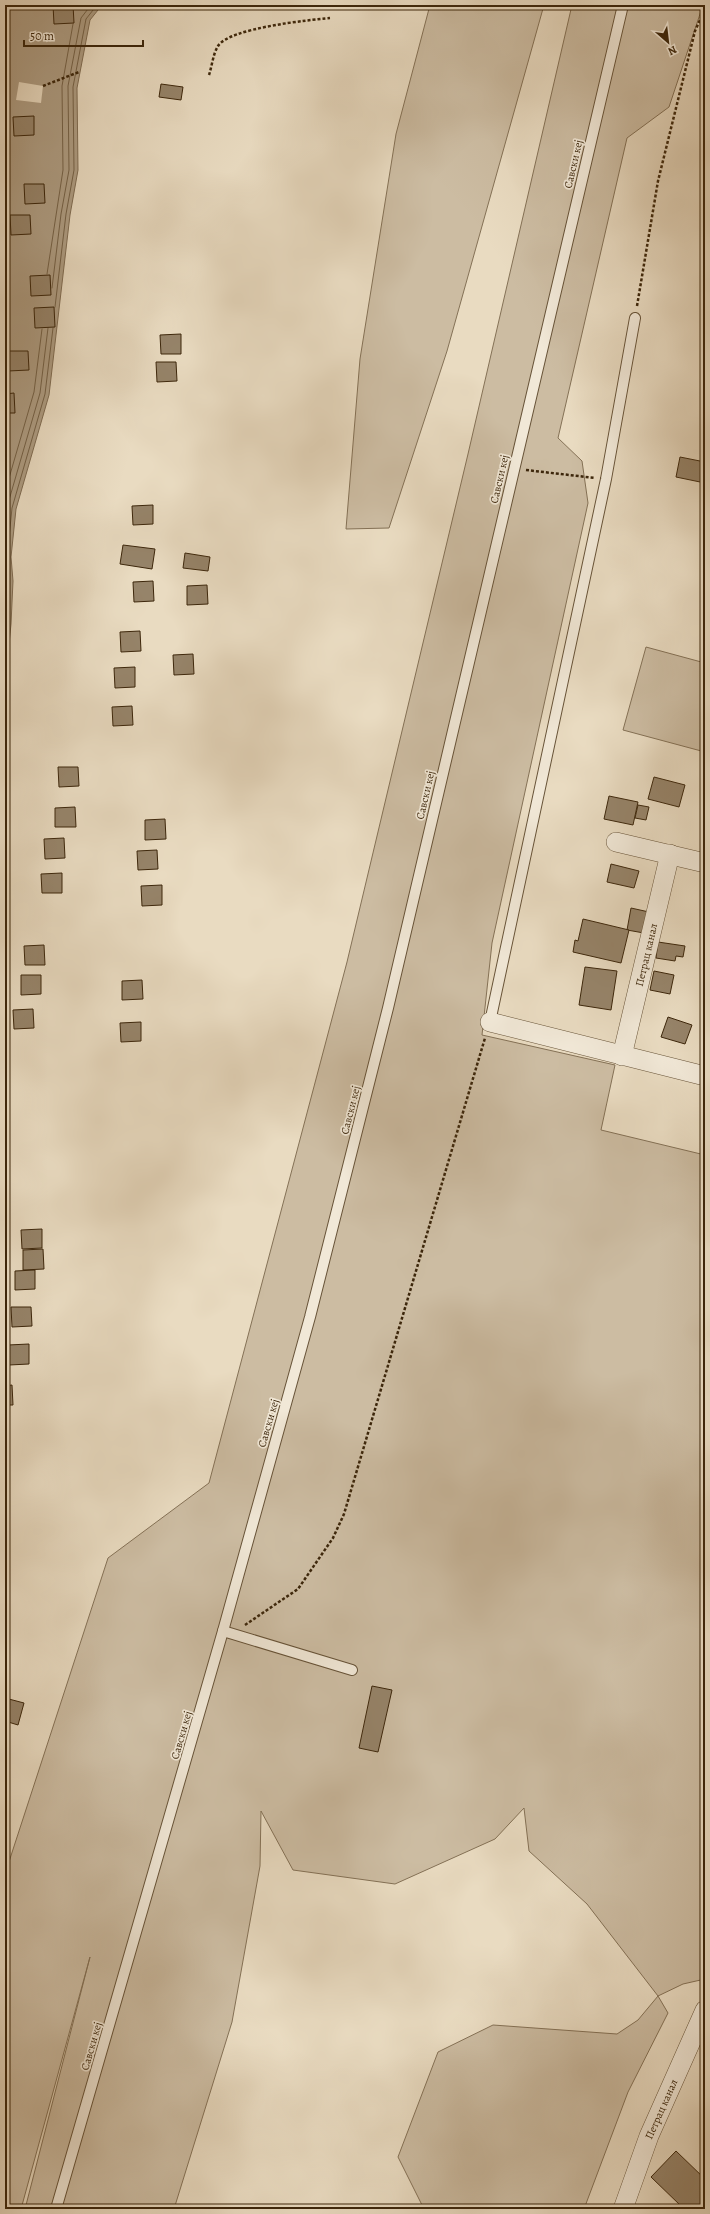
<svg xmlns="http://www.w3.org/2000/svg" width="710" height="2214" font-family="Alegreya,serif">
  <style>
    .green { fill: #ccbca2; stroke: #847156 }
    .water { fill: #ae9d83; stroke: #806d53 }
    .pier { fill: #e9dbc1 }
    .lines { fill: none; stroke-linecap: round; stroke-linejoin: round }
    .shore { stroke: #756247; stroke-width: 1 }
    .building { fill: #96846a; stroke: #3c260b }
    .lane-casing { stroke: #675338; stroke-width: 12 }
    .street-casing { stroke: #675338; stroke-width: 20 }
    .path { stroke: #3c260b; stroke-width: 2.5; stroke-dasharray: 3 2; stroke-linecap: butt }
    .lane { stroke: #f1e8d7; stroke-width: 10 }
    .street { stroke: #f1e8d7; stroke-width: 19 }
    .labels { text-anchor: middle; stroke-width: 3.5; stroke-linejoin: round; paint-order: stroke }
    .street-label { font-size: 11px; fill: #3c260b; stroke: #f1e8d7 }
  </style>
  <rect width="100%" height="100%" fill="#e9dbc1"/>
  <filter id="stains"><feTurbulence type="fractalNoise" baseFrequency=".005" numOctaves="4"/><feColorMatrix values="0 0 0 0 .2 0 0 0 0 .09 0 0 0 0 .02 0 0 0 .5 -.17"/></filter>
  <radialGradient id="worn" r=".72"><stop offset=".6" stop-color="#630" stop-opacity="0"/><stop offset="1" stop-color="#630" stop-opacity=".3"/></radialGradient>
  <g class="green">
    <path d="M 430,5 L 544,5 L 447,351 L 389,528 L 346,529 L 360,359 L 396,134 Z"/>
    <path d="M 572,5 L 703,5 L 669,107 L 627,138 L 558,438 L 582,461 L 588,503 L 492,943 L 482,1035 L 615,1065 L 601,1130 L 705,1155 L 705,1979 L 683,1984 L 658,1996 L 668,2013 L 628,2092 L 584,2209 L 424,2209 L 398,2157 L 438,2052 L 493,2025 L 617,2034 L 638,2020 L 658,1996 L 587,1904 L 529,1851 L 524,1808 L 495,1839 L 395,1884 L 293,1870 L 261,1811 L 260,1866 L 232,2022 L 174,2209 L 25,2209 L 90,1957 L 21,2209 L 5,2209 L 5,1874 L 108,1558 L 209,1483 L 347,962 L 468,454 Z"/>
    <path d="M 646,647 L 705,663 L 705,752 L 623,730 Z"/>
  </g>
  <path class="water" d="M 5,5 L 102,5 L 90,20 L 77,88 L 78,170 L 70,215 L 49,395 L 16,509 L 11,557 L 13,581 L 11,624 L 5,684 Z"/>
  <path class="pier" d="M 19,82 L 43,86 L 41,103 L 16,100 Z"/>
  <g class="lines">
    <g class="shore">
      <path d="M 47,274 L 63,170 L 62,86 L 73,24"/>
      <path d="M 52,288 L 61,214 L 69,170 L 68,86 L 81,18 L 91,5"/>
      <path d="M 55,307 L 66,214 L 74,170 L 73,87 L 86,19 L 97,5"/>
      <path d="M 5,492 L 34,392 L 42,329"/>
      <path d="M 5,528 L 7,507 L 40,393 L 48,328"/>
      <path d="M 9,593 L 7,557 L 12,508 L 45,394 L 53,328"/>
    </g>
  </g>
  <g class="building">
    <path d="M 53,5 L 73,5 L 74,23 L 54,24 Z"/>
    <path d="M 161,84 L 183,87 L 181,100 L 159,97 Z"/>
    <path d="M 34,116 L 34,135 L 14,136 L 13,117 Z"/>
    <path d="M 24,184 L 44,184 L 45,203 L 25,204 Z"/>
    <path d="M 10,215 L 30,215 L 31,234 L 11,235 Z"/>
    <path d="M 50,275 L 51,295 L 31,296 L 30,276 Z"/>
    <path d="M 54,307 L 55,327 L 35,328 L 34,308 Z"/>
    <path d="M 181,334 L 181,354 L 161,354 L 160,335 Z"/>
    <path d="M 8,351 L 28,351 L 29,370 L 8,371 Z"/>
    <path d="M 156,362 L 176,362 L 177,381 L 157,382 Z"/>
    <path d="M 14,393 L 15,413 L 5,413 L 5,394 Z"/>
    <path d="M 680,457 L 705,462 L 705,483 L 676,477 Z"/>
    <path d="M 153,505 L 153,524 L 133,525 L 132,506 Z"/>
    <path d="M 123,545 L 155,549 L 152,569 L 120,564 Z"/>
    <path d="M 185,553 L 210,557 L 208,571 L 183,568 Z"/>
    <path d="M 153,581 L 154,601 L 134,602 L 133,582 Z"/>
    <path d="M 207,585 L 208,604 L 187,605 L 187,586 Z"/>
    <path d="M 9,594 L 9,614 L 5,614 L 5,595 Z"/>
    <path d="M 140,631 L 141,651 L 121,652 L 120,632 Z"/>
    <path d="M 193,654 L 194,674 L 174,675 L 173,655 Z"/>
    <path d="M 135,667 L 135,687 L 115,688 L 114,668 Z"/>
    <path d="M 132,706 L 133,725 L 113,726 L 112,707 Z"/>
    <path d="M 58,767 L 78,767 L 79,786 L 59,787 Z"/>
    <path d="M 654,777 L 685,785 L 679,807 L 648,799 Z"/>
    <path d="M 609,796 L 638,802 L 633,825 L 604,819 Z"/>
    <path d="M 638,805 L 649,807 L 646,820 L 635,818 Z"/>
    <path d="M 75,807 L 76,827 L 55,827 L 55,808 Z"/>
    <path d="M 165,819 L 166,839 L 145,840 L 145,820 Z"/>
    <path d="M 64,838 L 65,858 L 45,859 L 44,839 Z"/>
    <path d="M 157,850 L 158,869 L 138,870 L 137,851 Z"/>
    <path d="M 611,864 L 639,871 L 634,888 L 607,882 Z"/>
    <path d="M 62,873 L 62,893 L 42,893 L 41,874 Z"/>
    <path d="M 162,885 L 162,905 L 142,906 L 141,886 Z"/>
    <path d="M 631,908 L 649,912 L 644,933 L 627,930 Z"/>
    <path d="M 583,919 L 629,930 L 621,963 L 573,952 L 575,940 L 578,941 Z"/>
    <path d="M 658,942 L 685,946 L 683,957 L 676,956 L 675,961 L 656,958 Z"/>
    <path d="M 44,945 L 45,965 L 25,965 L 24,946 Z"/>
    <path d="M 585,967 L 617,971 L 611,1010 L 579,1005 Z"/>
    <path d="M 654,971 L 674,975 L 670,994 L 650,990 Z"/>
    <path d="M 21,975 L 41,975 L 41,994 L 21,995 Z"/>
    <path d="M 142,980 L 143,999 L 122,1000 L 122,981 Z"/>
    <path d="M 33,1009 L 34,1028 L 14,1029 L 13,1010 Z"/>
    <path d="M 668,1017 L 692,1025 L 685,1044 L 661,1037 Z"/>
    <path d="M 141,1022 L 141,1041 L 121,1042 L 120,1023 Z"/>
    <path d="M 42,1229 L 42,1248 L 22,1249 L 21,1230 Z"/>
    <path d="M 43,1249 L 44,1269 L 23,1270 L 23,1250 Z"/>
    <path d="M 35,1270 L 35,1289 L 15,1290 L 15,1271 Z"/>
    <path d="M 11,1307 L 31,1307 L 32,1326 L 12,1327 Z"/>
    <path d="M 29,1344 L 29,1364 L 9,1365 L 8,1345 Z"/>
    <path d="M 12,1385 L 13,1405 L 5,1405 L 5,1386 Z"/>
    <rect x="5" y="1426" width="4" height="19"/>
    <path d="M 372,1686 L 392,1690 L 378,1752 L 359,1748 Z"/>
    <path d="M 5,1698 L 24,1703 L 18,1725 L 5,1721 Z"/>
    <path d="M 676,2151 L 705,2179 L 705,2209 L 679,2209 L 681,2206 L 651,2177 Z"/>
  </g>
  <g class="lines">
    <g class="lane-casing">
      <g id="lane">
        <path d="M 490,1022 L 606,479 L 635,318"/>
        <path d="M 223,1631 L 352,1670"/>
        <path d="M 56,2209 L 223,1631 L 310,1317 L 388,1008 L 623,5"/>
      </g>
    </g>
    <g class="street-casing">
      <g id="street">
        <path d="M 616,842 L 705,863"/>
        <path d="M 490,1022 L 705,1076"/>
        <path id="s1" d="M 622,1056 L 670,854"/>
        <path id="s2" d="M 623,2209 L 649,2136 L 705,2010"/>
      </g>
    </g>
    <g class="path">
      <path d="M 209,75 C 212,66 213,54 218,46 C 229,28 309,20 330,18"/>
      <path d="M 43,86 L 79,72"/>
      <path d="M 637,306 L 658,181 L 695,31 L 705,9"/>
      <path d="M 526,470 L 595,478"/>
      <path d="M 245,1625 L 298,1589 L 333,1538 L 344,1514 L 485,1038"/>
    </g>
    <use href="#lane" class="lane"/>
    <use href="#street" class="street"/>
  </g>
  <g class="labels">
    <g class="street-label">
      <text transform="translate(573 164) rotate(-77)" y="4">Савски кеј</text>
      <text transform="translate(499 479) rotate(-77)" y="4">Савски кеј</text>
      <text transform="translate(425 795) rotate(-77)" y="4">Савски кеј</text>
      <text dy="4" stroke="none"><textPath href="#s1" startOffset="104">Петрац канал</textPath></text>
      <text transform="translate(350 1110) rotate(-76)" y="4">Савски кеј</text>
      <text transform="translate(268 1423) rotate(-74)" y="4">Савски кеј</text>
      <text transform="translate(181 1735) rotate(-74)" y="4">Савски кеј</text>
      <text transform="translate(91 2046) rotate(-74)" y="4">Савски кеј</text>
      <text dy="4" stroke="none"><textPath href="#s2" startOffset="107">Петрац канал</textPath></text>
    </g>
  </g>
  <rect width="710" height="2214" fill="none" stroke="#e9dbc1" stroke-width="20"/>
  <rect x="6" y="6" width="698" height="2202" fill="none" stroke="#3c260b" stroke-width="2"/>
  <rect x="10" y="10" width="690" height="2194" fill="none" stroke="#3c260b"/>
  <g transform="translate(668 42) rotate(152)" stroke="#f1e8d7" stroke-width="3" paint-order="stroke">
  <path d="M0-3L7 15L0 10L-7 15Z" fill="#3c260b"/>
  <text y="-6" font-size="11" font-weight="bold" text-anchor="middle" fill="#3c260b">N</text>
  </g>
  <path d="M24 40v6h119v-6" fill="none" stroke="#3c260b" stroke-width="2"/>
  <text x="30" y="40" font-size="12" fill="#3c260b" stroke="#f1e8d7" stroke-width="3" paint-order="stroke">50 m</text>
  <rect width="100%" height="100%" filter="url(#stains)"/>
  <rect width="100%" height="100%" fill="url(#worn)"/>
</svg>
